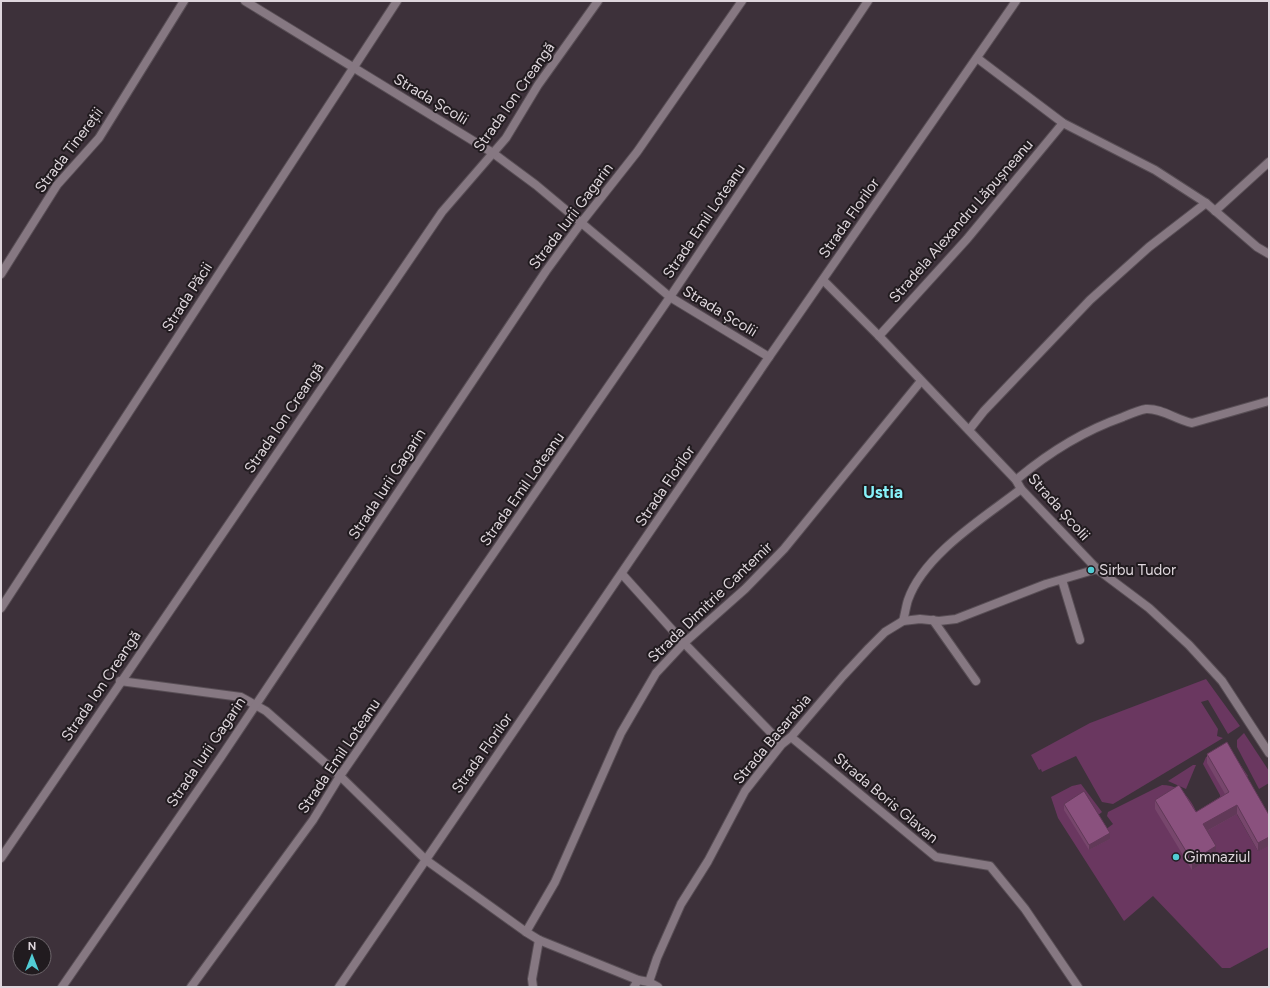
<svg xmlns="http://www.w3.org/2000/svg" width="1270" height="988" font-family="Figtree,sans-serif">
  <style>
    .green { fill: #6a3760 }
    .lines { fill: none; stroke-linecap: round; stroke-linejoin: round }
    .street-casing { stroke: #584e55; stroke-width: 10 }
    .street { stroke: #867882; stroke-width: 8 }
    .wall { fill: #77466c }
    .shaded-wall { fill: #613958 }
    .building { fill: #8a517e; stroke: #613958 }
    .poi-dot { fill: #51ccd4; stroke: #211b1f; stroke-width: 1.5 }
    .labels { text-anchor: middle; stroke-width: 4; stroke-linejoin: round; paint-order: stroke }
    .street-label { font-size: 15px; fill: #ded6dc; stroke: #211b1f }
    .poi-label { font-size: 15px; fill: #ded6dc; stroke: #211b1f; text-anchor: start }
    .quarter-label { font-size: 17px; font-weight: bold; fill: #87f2fa; stroke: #211b1f }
  </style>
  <rect width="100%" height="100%" fill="#3d313a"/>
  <g class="green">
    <path d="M 1206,679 L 1240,726 L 1228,734 L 1208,700 L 1201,702 L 1218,729 L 1217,736 L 1223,738 L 1113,804 L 1102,802 L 1076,756 L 1042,772 L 1041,769 L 1039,770 L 1031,755 L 1090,723 Z"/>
    <path d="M 1244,733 L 1269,771 L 1269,783 L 1259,789 L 1237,747 L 1237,740 Z"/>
    <path d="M 1227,745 L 1248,776 L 1243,780 L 1231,805 L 1221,803 L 1220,795 L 1203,764 L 1206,757 Z"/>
    <path d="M 1193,765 L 1196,765 L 1186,789 L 1168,781 Z"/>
    <path d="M 1081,784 L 1102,812 L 1096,817 L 1105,830 L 1113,824 L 1107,816 L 1108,812 L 1162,785 C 1187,785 1197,809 1202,830 L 1235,811 L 1258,851 L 1269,845 L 1269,947 L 1230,968 L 1222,968 L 1153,896 L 1124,921 L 1058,818 L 1051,797 L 1072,786 Z"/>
  </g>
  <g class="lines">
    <g class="street-casing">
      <g id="street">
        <path d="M 245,1 L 493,153 L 536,185 L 670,297 L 769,357"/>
        <path d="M 977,58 L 1063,123 L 1155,170 L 1206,203 L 1257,247 L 1269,254"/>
        <path d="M 1215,211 L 1269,162"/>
        <path d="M 1,274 L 57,185 L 99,138 L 184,1"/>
        <path d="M 823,280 L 879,336 L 1016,480 L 1021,489 L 1097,569 L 1149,608 L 1189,645 L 1222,681 L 1269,753"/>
        <path d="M 879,336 L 967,239 L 1063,123"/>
        <path d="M 969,430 L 984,411 L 1090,300 L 1149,247 L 1206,203"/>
        <path d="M 1016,480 C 1048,453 1083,431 1123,417 C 1130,414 1139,410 1146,409 C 1162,408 1176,420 1192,423 L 1269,401"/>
        <path d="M 622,574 L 684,643 L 782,744"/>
        <path d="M 1062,580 L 1080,640"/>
        <path d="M 1,608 L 397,1"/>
        <path d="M 933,620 L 976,681"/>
        <path d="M 903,621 C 905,614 906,606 908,600 C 924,554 985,517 1021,489"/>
        <path d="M 120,681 L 241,697 L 266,711 L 340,776 L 426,860 L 526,932 L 539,940 L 638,980 L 649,982 L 658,987"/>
        <path d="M 791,737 L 936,857 L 990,866 L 1025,909 L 1078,987"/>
        <path d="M 1,858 L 442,212 L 506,138 L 538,85 L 598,1"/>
        <path d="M 526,932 L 555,882 L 621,733 L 656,673 L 684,643 L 745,589 L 784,549 L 921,381"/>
        <path d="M 649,982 L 657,958 L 681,904 L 708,861 L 745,791 L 782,744 L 791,737 L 843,676 L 869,648 L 885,632 L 903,621 L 920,619 L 939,621 L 956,619 L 1046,584 L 1097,569"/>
        <path d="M 62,987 L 221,757 L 546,271 L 581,223 L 637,152 L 742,1"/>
        <path d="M 191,987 L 313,820 L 340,776 L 670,297 L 868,1"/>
        <path d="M 339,987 L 769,357 L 1016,1"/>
        <path d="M 533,987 L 532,979 L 539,940"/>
        <path d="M 634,987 L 638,980"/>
      </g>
    </g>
    <use href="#street" class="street"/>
  </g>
  <g class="wall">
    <path d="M 1207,754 L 1269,815 L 1269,845 L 1258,851 L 1237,814 L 1207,831 L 1216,855 L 1192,870 L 1155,809 L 1155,800 L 1196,812 L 1225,794 L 1207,763 Z"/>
    <path d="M 1064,804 L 1110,839 L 1089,850 L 1064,810 Z"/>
  </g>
  <g class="shaded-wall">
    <path d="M 1237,805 L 1237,814 L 1203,833 L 1203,824 Z"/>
    <path d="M 1110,833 L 1110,839 L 1089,850 L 1089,845 Z"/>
    <path d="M 1269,837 L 1269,845 L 1258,851 L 1258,843 Z"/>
    <path d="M 1216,846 L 1216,855 L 1192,870 L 1192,861 Z"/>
  </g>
  <g class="building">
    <path d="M 1227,742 L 1269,815 L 1269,837 L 1258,843 L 1237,805 L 1203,824 L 1216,846 L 1192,861 L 1155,800 L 1179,785 L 1196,812 L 1229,792 L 1207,754 Z"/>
    <path d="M 1084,791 L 1110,833 L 1089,845 L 1064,804 Z"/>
  </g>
  <g class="poi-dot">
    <circle cx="1091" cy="570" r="4"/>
    <circle cx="1176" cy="857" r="4"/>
  </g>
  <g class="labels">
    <g class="street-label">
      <text transform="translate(514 97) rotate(-55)" y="5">Strada Ion Creangă</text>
      <text transform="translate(431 99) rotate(31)" y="5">Strada Școlii</text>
      <text transform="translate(69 150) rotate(-53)" y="5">Strada Tinereții</text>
      <text transform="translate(571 216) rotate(-53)" y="5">Strada Iurii Gagarin</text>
      <text transform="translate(849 218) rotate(-55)" y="5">Strada Florilor</text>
      <text transform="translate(704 221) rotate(-56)" y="5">Strada Emil Loteanu</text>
      <text transform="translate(961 221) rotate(-49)" y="5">Stradela Alexandru Lăpușneanu</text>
      <text transform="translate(187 297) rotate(-57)" y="5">Strada Păcii</text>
      <text transform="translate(720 311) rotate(31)" y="5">Strada Școlii</text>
      <text transform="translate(284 418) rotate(-56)" y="5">Strada Ion Creangă</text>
      <text transform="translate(387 484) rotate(-57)" y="5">Strada Iurii Gagarin</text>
      <text transform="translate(665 486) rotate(-56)" y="5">Strada Florilor</text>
      <text transform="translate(522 489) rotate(-55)" y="5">Strada Emil Loteanu</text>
      <text transform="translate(1059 507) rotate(48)" y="5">Strada Școlii</text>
      <text transform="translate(710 602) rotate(-44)" y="5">Strada Dimitrie Cantemir</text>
      <text transform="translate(101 686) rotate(-56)" y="5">Strada Ion Creangă</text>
      <text transform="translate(772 739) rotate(-50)" y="5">Strada Basarabia</text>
      <text transform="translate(206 752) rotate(-56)" y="5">Strada Iurii Gagarin</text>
      <text transform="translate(482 753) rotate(-55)" y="5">Strada Florilor</text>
      <text transform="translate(339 756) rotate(-56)" y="5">Strada Emil Loteanu</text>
      <text transform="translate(886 798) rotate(40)" y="5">Strada Boris Glavan</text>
    </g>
    <g class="poi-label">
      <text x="1099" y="575">Sirbu Tudor</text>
      <text x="1184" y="862">Gimnaziul</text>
    </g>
    <g class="quarter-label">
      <text x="883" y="498">Ustia</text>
    </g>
  </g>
  <rect width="1270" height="988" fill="none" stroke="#ded6dc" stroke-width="4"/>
  <g transform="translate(32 956)"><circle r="19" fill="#211b1f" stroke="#6d666b"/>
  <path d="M0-3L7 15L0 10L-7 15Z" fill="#51ccd4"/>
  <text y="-6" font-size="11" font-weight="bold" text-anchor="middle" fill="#ded6dc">N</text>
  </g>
</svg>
